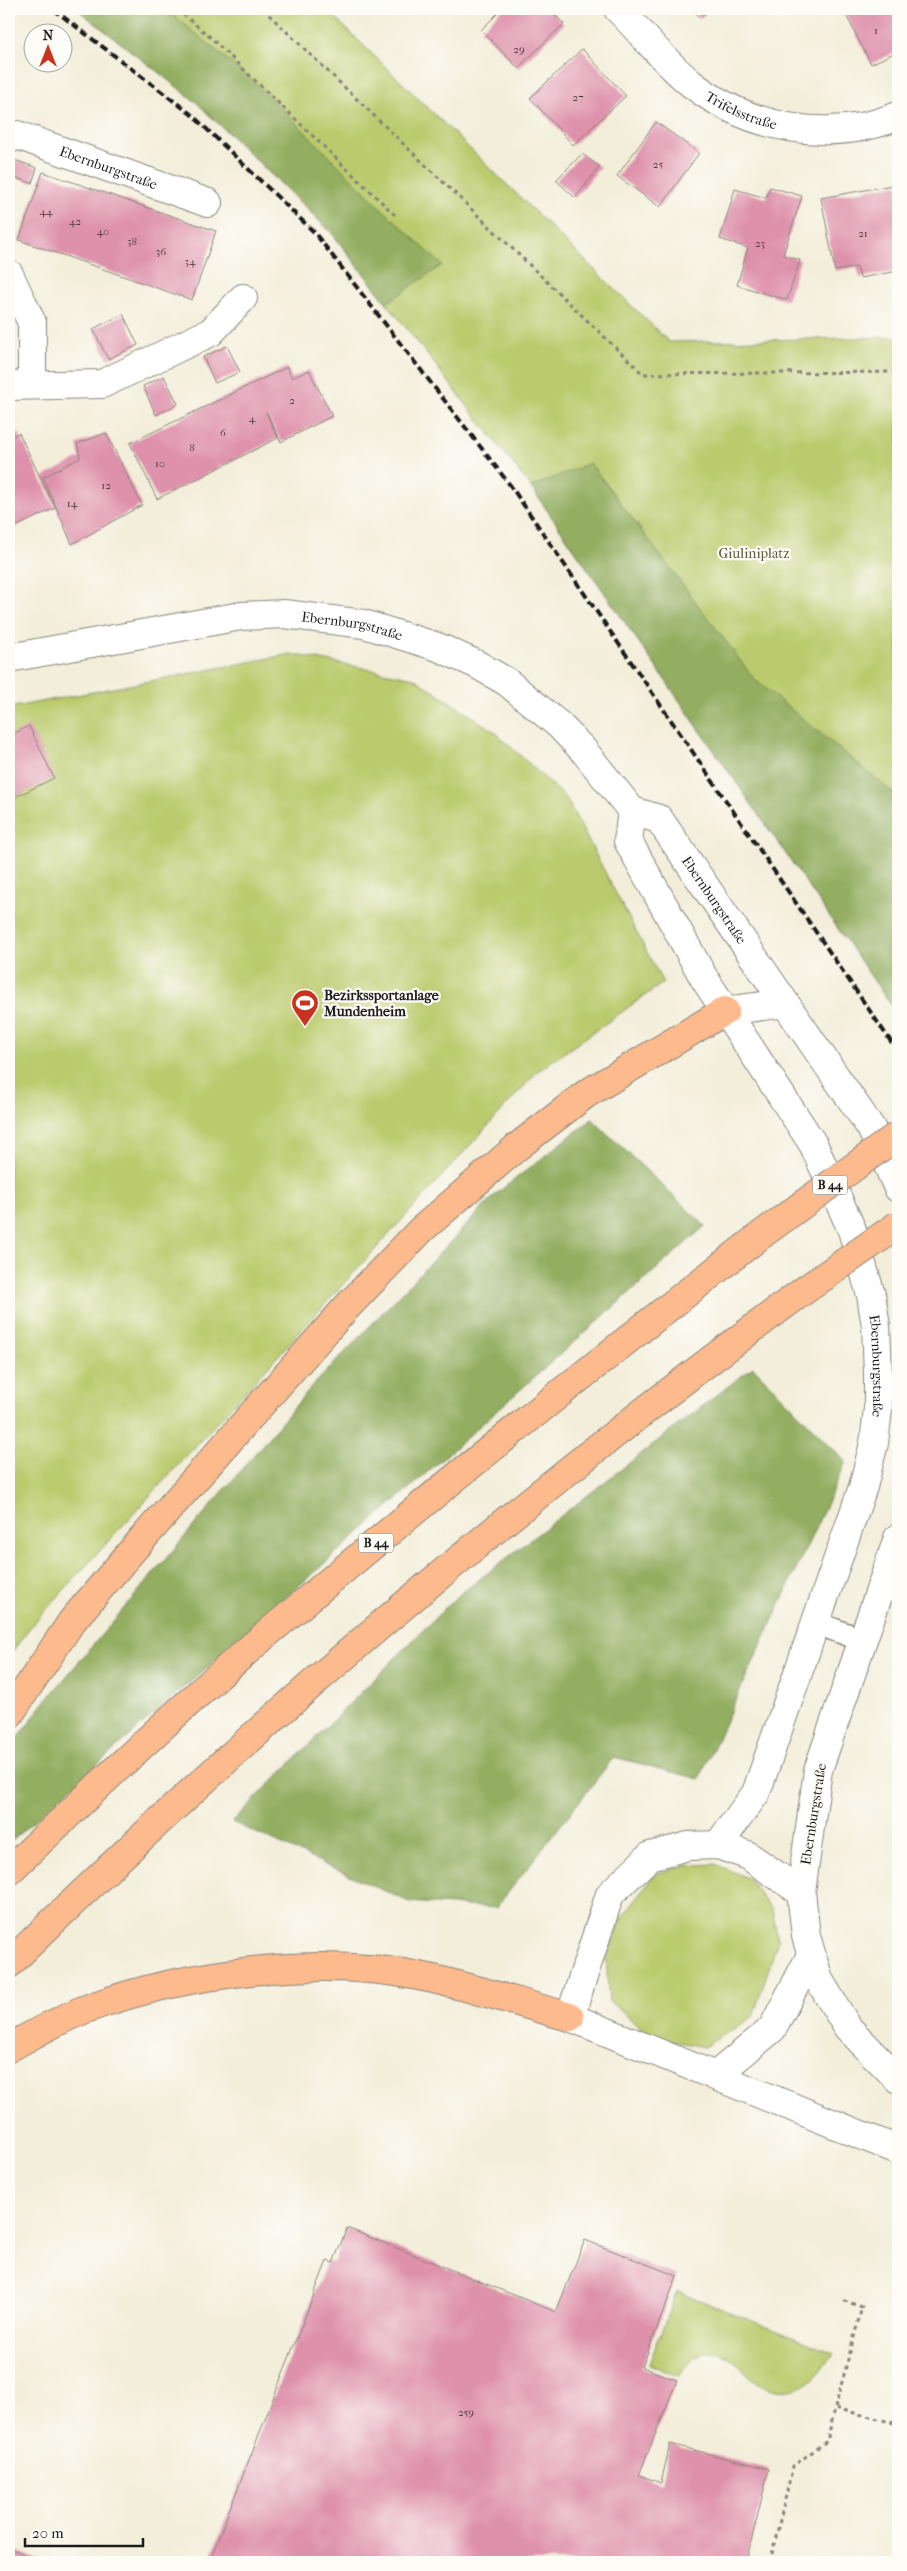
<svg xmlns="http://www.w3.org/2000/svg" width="907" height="2571" font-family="'IM FELL French Canon',serif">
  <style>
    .green { fill: #baca6c; stroke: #6b7344 }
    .forest { fill: #93ae60; stroke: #58653e }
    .building { fill: #de91ab }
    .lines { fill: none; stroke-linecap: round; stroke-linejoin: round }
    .service-casing { stroke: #88857b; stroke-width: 25 }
    .minor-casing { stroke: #88857b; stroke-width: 30 }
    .trunk-casing { stroke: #88857b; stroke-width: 30 }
    .path { stroke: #88857b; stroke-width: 3; stroke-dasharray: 4 4; stroke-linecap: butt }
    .service { stroke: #fff; stroke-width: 22 }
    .minor { stroke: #fff; stroke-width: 28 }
    .trunk { stroke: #fcba8d; stroke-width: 28 }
    .rail { stroke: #1c1c1c; stroke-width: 4; stroke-dasharray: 8 4; stroke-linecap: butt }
    .trunk-bridge-casing { stroke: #88857b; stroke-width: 30; stroke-linecap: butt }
    .trunk-bridge { stroke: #fcba8d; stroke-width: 28 }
    .labels { text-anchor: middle; stroke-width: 4.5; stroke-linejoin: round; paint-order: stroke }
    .number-label { font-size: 11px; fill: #4c3940 }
    .shield { fill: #fdfcf7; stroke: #605f5e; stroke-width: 1 }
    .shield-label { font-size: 12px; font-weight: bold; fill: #1c1c1c }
    .street-label { font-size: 14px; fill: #1c1c1c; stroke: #fdfcf7 }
    .park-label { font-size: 14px; fill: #535938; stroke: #fdfcf7 }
    .poi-label { font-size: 14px; font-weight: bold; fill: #1c1c1c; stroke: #fdfcf7; text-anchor: start }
  </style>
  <rect width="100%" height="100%" fill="#fdfcf7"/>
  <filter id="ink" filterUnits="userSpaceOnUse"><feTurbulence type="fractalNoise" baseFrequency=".02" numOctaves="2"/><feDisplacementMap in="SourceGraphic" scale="10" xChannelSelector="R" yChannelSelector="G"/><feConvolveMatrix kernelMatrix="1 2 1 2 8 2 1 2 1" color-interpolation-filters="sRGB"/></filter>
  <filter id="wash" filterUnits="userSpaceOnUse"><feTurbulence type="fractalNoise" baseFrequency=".0096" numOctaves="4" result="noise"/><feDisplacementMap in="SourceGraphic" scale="20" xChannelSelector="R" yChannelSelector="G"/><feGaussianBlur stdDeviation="1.12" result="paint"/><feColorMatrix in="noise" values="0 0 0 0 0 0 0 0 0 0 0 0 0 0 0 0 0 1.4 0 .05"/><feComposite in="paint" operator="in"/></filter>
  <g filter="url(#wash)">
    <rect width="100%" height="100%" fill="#f3eeda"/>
    <g class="green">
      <path d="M 77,9 L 326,9 L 669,342 L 898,337 L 898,1015 L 531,487 L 331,232 L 195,101 Z"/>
      <path d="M 291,654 L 414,678 L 495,732 L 566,798 L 663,983 L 538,1071 L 31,1626 L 9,1656 L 9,708 Z"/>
      <path d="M 715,1864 L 748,1878 L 772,1910 L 778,1940 L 753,2017 L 704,2047 L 652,2037 L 609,2001 L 606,1959 L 622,1917 L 655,1874 L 683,1866 Z"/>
      <path d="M 677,2291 L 833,2353 C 826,2363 819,2376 808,2383 C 791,2395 767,2392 751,2378 C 743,2372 738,2362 729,2357 C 707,2345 689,2358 678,2376 L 649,2364 Z"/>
    </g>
    <g class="forest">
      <path d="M 77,9 L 166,9 L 259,86 L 379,206 L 442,265 L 387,303 L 331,232 L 195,101 Z"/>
      <path d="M 590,463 L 755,680 L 898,797 L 898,1015 L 531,487 Z"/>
      <path d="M 592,1119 L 705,1226 L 9,1843 L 9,1750 L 44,1703 L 307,1392 L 496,1194 Z"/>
      <path d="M 753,1367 L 846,1462 L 699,1779 L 614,1757 L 496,1908 L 409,1902 L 232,1822 L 454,1599 Z"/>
    </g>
    <g id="blocks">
      <g class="building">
        <path d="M 502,9 L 549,9 L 564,24 L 518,68 L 481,30 Z"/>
        <path d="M 691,9 L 710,9 L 700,18 Z"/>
        <path d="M 843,9 L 898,9 L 898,57 L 896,52 L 871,64 Z"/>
        <path d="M 582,49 L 626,96 L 573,145 L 530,98 Z"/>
        <path d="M 656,122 L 699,153 L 660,207 L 617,176 Z"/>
        <path d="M 582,154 L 600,167 L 575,198 L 556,180 Z"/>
        <path d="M 9,158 L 37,168 L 32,183 L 9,176 Z"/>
        <path d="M 43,172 L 216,231 L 192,300 L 19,240 Z"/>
        <path d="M 898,184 L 898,271 L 860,278 L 857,267 L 835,271 L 821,198 Z"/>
        <path d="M 770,187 L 802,196 L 783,255 L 800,260 L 787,300 L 737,285 L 748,248 L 720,239 L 735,189 L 766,198 Z"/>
        <path d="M 123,314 L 138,345 L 108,359 L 93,329 Z"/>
        <path d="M 227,346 L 240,372 L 215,383 L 203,357 Z"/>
        <path d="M 287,367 L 292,378 L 309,370 L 332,416 L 281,442 L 266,412 L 278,438 L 157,499 L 130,443 Z"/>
        <path d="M 164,376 L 178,404 L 156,415 L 143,386 Z"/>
        <path d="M 19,433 L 55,508 L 9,530 L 9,437 Z"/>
        <path d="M 106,433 L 142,505 L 72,544 L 43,477 L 80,458 L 77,444 Z"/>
        <path d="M 29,726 L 54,778 L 9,800 L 9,736 Z"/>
        <path d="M 347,2228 L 556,2312 L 585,2240 L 677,2276 L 642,2367 L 677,2380 L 639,2475 L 661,2483 L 670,2444 L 769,2469 L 746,2562 L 209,2562 L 327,2261 L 333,2263 Z"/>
        <path d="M 9,2548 L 45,2562 L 9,2562 Z"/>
      </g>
    </g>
  </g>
  <g filter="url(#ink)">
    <use href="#blocks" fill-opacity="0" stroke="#88857b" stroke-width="1"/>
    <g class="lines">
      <g class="service-casing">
        <path id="service" d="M 816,1623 L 862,1640"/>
      </g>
      <g class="minor-casing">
        <g id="minor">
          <path id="s1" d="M 618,9 C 641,32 667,65 693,85 C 751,129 829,144 898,116"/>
          <path id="s2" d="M 9,139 L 17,135 L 208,203"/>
          <path d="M 9,274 L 32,323 L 32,383"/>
          <path d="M 9,386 L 102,384 L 211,332 L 243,298"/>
          <path id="s3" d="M 9,658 L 241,616 L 284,614 L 364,624 L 438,647 L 476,664 L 507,682 L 559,725 L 584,751 L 632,811 L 659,819 L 785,1003"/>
          <path id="s4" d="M 632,811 L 628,841 L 704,978 L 813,1144 L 852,1230 L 871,1295 L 876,1326 L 878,1373 L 878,1409 L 874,1443 L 863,1487 L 756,1793 L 718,1845"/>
          <path d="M 725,1011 L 785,1003 L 871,1128 L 898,1188"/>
          <path d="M 898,1538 L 818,1770 L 801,1892 L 806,1936 L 819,1980 L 848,2028 L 898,2079"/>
          <path d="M 801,1892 L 747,1855 L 718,1845 L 688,1846 L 650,1856 L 610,1894 L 570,2017 L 898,2150"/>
          <path d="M 715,2076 L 772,2029 L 810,1957"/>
        </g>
      </g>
      <g class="trunk-casing">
        <g id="trunk">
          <path d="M 9,1715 L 72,1621 L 130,1553 L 345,1309 L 421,1230 L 517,1147 L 586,1094 L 725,1011"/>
          <path d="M 9,1871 C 102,1782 195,1693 294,1611 C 447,1482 603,1358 761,1235"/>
          <path d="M 9,1964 C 256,1722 523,1497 802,1292"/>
          <path d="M 9,2048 C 34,2034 59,2019 86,2009 C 185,1972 320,1955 424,1977 C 473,1987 522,2004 570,2017"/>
        </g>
      </g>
      <g class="path">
        <path d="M 177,9 L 210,37 L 397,217"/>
        <path d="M 263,9 L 643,374 L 898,372"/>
        <path d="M 835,2408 L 862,2307 L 842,2300"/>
        <path d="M 770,2562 L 793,2466 L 827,2441 L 835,2408 L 898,2424"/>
        <path d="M 896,2562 L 898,2529"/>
      </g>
      <use href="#service" class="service"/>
      <use href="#minor" class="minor"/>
      <use href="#trunk" class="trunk"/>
      <path class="rail" d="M 53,9 L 191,114 L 314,232 L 510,485 L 898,1052"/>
      <g class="trunk-bridge-casing">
        <g id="trunk-bridge">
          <path d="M 761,1235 L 898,1135"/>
          <path d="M 802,1292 L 898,1225"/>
        </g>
      </g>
      <use href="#trunk-bridge" class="trunk-bridge"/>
    </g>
  </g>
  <defs>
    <g id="stadium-pin" transform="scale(1.4375)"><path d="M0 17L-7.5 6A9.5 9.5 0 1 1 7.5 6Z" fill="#c8321e" stroke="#fdfcf7"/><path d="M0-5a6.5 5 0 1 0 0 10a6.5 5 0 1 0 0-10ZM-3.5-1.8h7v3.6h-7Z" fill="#fff"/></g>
  </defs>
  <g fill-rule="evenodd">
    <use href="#stadium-pin" x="305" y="1003"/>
  </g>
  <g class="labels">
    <g class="number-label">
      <text x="876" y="34">1</text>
      <text x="519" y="53">29</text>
      <text x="578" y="101">27</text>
      <text x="658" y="168">25</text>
      <text x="46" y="215">44</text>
      <text x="75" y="225">42</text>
      <text x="103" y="235">40</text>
      <text x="863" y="237">21</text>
      <text x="132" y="245">38</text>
      <text x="760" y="247">23</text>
      <text x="161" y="255">36</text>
      <text x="190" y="265">34</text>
      <text x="292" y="404">2</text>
      <text x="252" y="422">4</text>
      <text x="223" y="436">6</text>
      <text x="192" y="451">8</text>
      <text x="160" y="467">10</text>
      <text x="106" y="489">12</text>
      <text x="72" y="507">14</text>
      <text x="466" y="2416">259</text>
    </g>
    <g class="shield">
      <rect x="812.5" y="1175.5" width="35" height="19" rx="4"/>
      <rect x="358.5" y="1533.5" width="35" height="19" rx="4"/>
    </g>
    <g class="shield-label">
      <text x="830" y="1189">B 44</text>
      <text x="376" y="1547">B 44</text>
    </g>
    <g class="street-label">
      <text dy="5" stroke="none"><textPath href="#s1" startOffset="162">Trifelsstraße</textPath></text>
      <text dy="5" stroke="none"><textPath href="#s2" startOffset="106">Ebernburgstraße</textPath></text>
      <text dy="5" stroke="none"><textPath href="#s3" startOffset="348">Ebernburgstraße</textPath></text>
      <text dy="5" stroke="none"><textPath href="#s3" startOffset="821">Ebernburgstraße</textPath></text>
      <text dy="5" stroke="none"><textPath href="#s4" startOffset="619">Ebernburgstraße</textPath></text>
      <text transform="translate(813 1814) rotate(-81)" y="5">Ebernburgstraße</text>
    </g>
    <g class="park-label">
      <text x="754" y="558">Giuliniplatz</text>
    </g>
    <g class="poi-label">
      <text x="324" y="1000">Bezirkssportanlage<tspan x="324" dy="16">Mundenheim</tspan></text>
    </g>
  </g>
  <rect width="907" height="2571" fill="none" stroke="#fdfcf7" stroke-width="30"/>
  <g transform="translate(48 48)"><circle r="24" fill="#fdfcf7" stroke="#a3a29f"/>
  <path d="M0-4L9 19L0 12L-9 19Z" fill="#c8321e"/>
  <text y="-8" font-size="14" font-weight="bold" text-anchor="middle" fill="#1c1c1c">N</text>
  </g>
  <path d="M25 2538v8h118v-8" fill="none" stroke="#1c1c1c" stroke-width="2.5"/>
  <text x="32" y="2538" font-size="15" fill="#1c1c1c" stroke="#fdfcf7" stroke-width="4" paint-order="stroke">20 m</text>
</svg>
